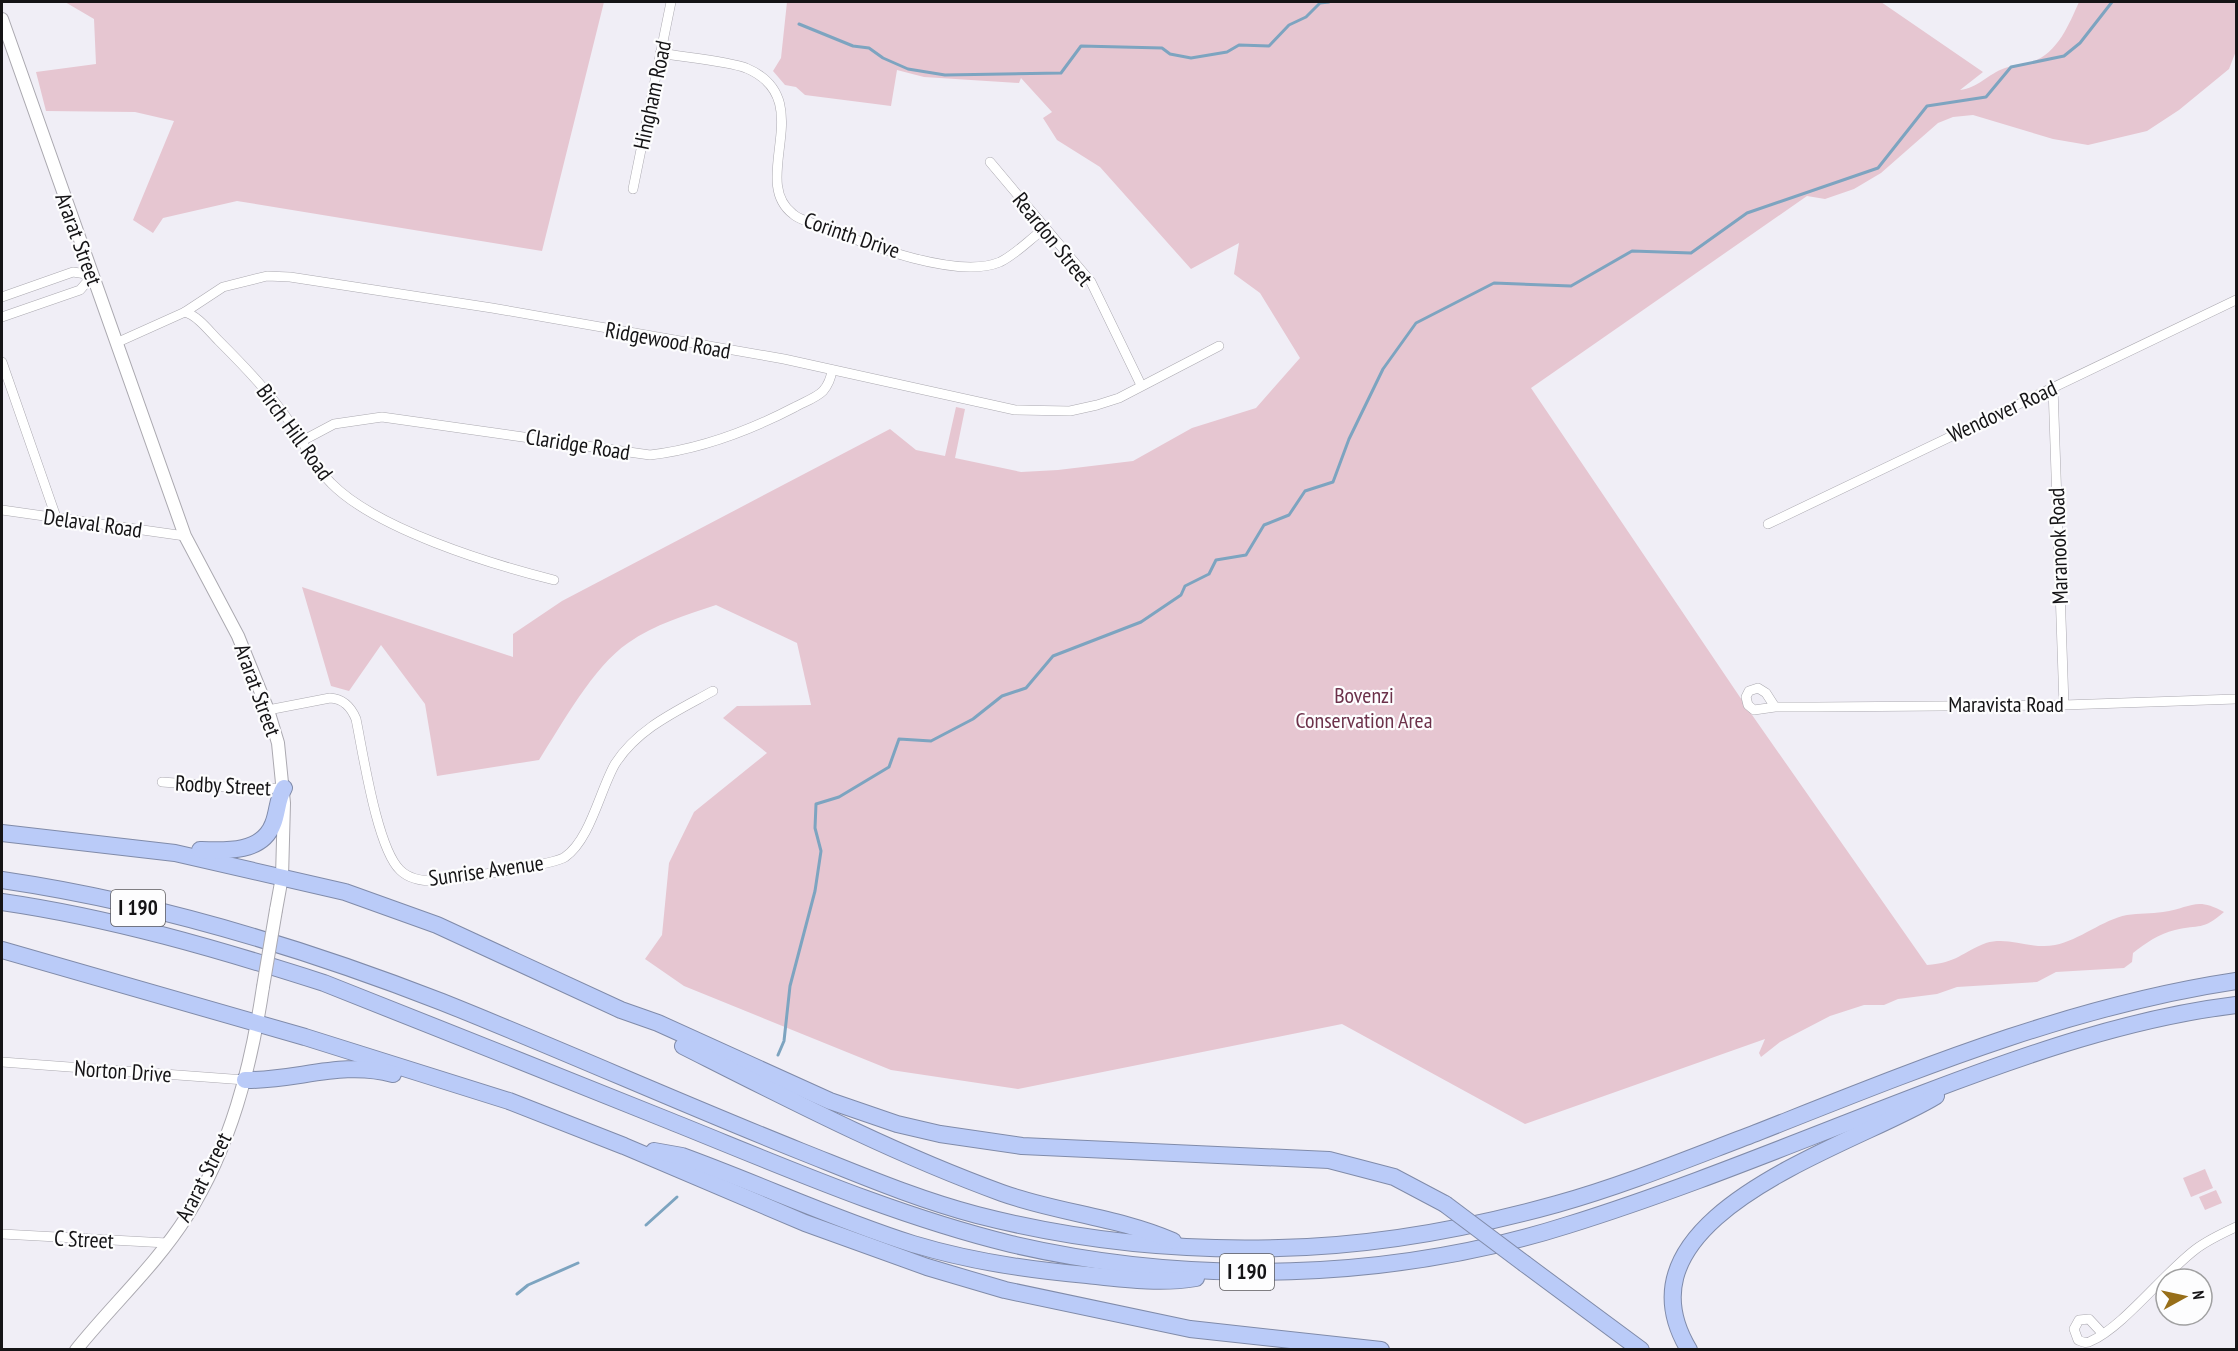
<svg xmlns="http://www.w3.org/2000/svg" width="2238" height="1351" font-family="'PT Sans Narrow',sans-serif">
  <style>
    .green { fill: #e6c6d1 }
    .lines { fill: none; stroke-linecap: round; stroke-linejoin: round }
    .stream { stroke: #7da4c0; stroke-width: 3 }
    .minor-casing { stroke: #aba9b0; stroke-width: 10 }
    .secondary-casing { stroke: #aba9b0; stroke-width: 14 }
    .motorway-casing { stroke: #808ba9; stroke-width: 18 }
    .minor { stroke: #fff; stroke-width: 9 }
    .secondary { stroke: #fff; stroke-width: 12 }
    .motorway { stroke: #bacbf8; stroke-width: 16 }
    .secondary-bridge-casing { stroke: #aba9b0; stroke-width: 14; stroke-linecap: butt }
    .motorway-bridge-casing { stroke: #808ba9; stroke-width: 18; stroke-linecap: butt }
    .secondary-bridge { stroke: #fff; stroke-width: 12 }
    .motorway-bridge { stroke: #bacbf8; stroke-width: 16 }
    .labels { text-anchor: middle; stroke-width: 4.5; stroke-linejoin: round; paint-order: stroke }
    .shield { fill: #fdfdfe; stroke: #5b5a5c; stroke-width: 1.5 }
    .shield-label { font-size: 21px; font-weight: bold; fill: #151416 }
    .street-label { font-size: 22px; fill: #151416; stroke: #fdfdfe }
    .park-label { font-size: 22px; fill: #6c314a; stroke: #fdfdfe }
  </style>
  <rect width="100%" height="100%" fill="#f0eef6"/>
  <g class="green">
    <path d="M 65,2 L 604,2 L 542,251 L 237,201 L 163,218 L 153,233 L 133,220 L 174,121 L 135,112 L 46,111 L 36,72 L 96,64 L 94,19 Z"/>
    <path d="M 787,2 L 1881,2 L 1983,72 L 1960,90 C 1978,88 1988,74 2005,68 C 2014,65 2024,66 2032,62 C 2058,53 2069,24 2079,2 L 2236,2 L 2236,51 L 2229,69 L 2179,110 L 2147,131 L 2088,145 L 2053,139 L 1973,115 L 1953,117 L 1938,123 L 1881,173 L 1854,189 L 1825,199 L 1807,196 L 1531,388 L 1750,712 L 1927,965 C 1957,963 1962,952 1986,943 C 2009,936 2032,950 2055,945 C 2080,940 2102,920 2127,915 C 2139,913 2151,914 2163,912 C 2191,908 2196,896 2224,912 C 2202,931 2200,924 2175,930 C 2158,934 2146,943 2133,953 L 2132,962 L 2124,968 L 2056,972 L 2037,982 L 1957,987 L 1937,994 L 1898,999 L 1884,1005 L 1864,1005 L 1830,1016 L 1780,1042 L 1761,1057 L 1759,1053 L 1765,1039 L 1525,1124 L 1342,1024 L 1018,1089 L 891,1070 L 684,986 L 645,959 L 662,935 L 669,863 L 694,812 L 767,753 L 723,718 L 737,706 L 811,705 L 797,643 L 716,605 C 686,615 655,624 628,643 C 593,667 562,724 539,760 L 437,776 L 425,704 L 381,645 L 349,691 L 331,686 L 302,587 L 513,657 L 513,634 L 562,601 L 890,429 L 916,450 L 945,456 L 956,407 L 965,409 L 955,458 L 1021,472 L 1058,470 L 1133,461 L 1192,428 L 1256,408 L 1300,358 L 1260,293 L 1234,274 L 1239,243 L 1191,269 L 1100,167 L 1057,140 L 1043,118 L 1052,112 L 1021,78 L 1019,83 L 924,77 L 897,70 L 891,106 L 805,95 L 796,87 L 785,85 L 773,71 L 781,58 Z"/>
    <path d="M 2205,1169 L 2213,1188 L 2191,1197 L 2183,1178 Z"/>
    <path d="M 2216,1190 L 2222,1203 L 2205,1210 L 2199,1197 Z"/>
  </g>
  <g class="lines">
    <g class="stream">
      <path d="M 799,24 L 853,46 L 869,48 L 883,58 L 908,69 L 945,75 L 1061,73 L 1081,46 L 1162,48 L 1170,54 L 1191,58 L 1227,52 L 1239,45 L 1269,46 L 1289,25 L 1306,17 L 1320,3 L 1329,2"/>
      <path d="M 778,1055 L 784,1041 L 790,986 L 815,891 L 821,851 L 815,828 L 816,804 L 839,797 L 889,767 L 899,739 L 931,741 L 973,719 L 1002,696 L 1026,688 L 1053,656 L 1141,622 L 1181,595 L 1185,586 L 1209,574 L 1216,560 L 1246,555 L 1264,525 L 1289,515 L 1305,491 L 1333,482 L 1349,439 L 1383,369 L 1416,323 L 1494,283 L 1571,286 L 1632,251 L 1691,253 L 1747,213 L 1878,168 L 1927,106 L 1986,97 L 2011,67 L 2064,56 L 2080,43 L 2112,2"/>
      <path d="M 646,1225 L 677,1197"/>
      <path d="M 517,1294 L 528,1285 L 578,1263"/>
    </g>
    <g class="minor-casing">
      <g id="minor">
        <path d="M 660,53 C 682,57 728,61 746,68 C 820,99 748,180 793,214 C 797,218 804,220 809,222 C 856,240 954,281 1000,262 C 1015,255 1030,239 1044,229"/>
        <path d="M 990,162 L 1091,282 L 1141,385"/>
        <path d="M 633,189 L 671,2"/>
        <path d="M 2,297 L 73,272 L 93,275"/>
        <path d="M 185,312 C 198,316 209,331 219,341 C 246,368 271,394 293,427 C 306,446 314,467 331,483 C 376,529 490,564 554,580"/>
        <path d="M 2,317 L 80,290 L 93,275"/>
        <path d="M 116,343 L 185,312 L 223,287 L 267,276 L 290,277 L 492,308 L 784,359 L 1015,410 L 1070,411 L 1097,405 L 1119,398 L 1219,346"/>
        <path d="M 2,362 L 56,517"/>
        <path d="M 2053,387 L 2064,705"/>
        <path d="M 302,441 L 334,424 L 382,417 L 650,455 C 702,449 749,431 795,407 C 804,402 816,398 823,391 C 829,384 831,378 832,370"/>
        <path d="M 2,510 L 185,536"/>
        <path d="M 1768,524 L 2236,300"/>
        <path d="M 1775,707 L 1754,710 L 1748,705 L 1746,697 L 1749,691 L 1758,688 L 1766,693 L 1775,707 L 1816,707 L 2064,705 L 2236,699"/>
        <path d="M 268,710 L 330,698 C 344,699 351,707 356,719 C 363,753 377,848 400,870 C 409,879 422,881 434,881 C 454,879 554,865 565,857 C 590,840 600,790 615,764 C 638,728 677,711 713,691"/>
        <path d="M 162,782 L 255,789 L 284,788"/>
        <path d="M 2,1062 L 245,1080"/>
        <path d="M 2,1234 L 167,1243"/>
        <path d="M 2103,1334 L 2089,1319 L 2079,1320 L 2074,1329 L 2078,1340 C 2083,1342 2086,1344 2091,1341 C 2123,1327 2164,1273 2196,1249 C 2208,1240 2223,1233 2236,1227"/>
      </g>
    </g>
    <g class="secondary-casing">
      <g id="secondary">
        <path d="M 2,19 L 185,536 L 238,636 L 268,710 L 278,743 L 284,803 L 282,877 L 276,910"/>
        <path d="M 76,1350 C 112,1305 156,1265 187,1216 C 231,1146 251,1067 263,987"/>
      </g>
    </g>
    <g class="motorway-casing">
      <g id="motorway">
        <path d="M 2,833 L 175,853 L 345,892 L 437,925 L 621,1010 L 658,1023 L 830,1101 L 897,1124 L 940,1134 L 1022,1146 L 1329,1160 L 1394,1177 L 1445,1204"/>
        <path d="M 200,850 C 226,851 262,853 273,824 C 278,812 277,799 284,788"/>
        <path d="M 2,880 C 152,902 301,947 442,1002 C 562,1050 680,1103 800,1151 C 858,1174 916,1199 977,1215 C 1074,1240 1179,1251 1279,1248 C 1373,1246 1467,1229 1557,1204 C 1625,1185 1690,1158 1756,1133 C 1913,1071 2069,1006 2236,981"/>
        <path d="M 2,902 C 112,918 218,949 324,983 C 439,1028 555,1075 670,1121 C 782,1166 893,1215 1011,1244 C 1191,1286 1391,1281 1568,1225 C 1690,1187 1808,1137 1927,1092 C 2027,1054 2130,1018 2236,1005"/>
        <path d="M 2,950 L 305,1037 L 509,1101 L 624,1146 L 805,1223 L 927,1267 L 1005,1290 L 1190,1329 L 1381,1350"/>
        <path d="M 683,1046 C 788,1099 892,1153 1002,1193 C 1058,1213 1118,1217 1173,1241"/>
        <path d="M 245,1080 C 296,1081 342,1060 393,1074"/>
        <path d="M 654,1151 L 682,1156 C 759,1184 834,1219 913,1244 C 969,1261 1028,1270 1087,1275 C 1124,1279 1161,1284 1196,1278"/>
        <path d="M 1525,1264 L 1641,1350"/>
        <path d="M 1689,1350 C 1607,1214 1857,1145 1936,1096"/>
      </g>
    </g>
    <use href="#minor" class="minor"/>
    <use href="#secondary" class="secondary"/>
    <use href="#motorway" class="motorway"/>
    <g class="secondary-bridge-casing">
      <path id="secondary-bridge" d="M 263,987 L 276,910"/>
    </g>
    <g class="motorway-bridge-casing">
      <path id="motorway-bridge" d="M 1445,1204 L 1525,1264"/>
    </g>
    <use href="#secondary-bridge" class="secondary-bridge"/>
    <use href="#motorway-bridge" class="motorway-bridge"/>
  </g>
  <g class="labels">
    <g class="shield">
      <rect x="111" y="890" width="54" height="36" rx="4.5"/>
      <rect x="1220" y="1254" width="54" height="36" rx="4.5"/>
    </g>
    <g class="shield-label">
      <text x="138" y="915">I 190</text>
      <text x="1247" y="1279">I 190</text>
    </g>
    <g class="street-label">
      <text transform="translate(652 95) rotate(-78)" y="8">Hingham Road</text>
      <text transform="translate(852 235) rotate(19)" y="8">Corinth Drive</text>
      <text transform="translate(79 239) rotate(70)" y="8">Ararat Street</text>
      <text transform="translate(1053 239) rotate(51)" y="8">Reardon Street</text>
      <text transform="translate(668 340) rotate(10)" y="8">Ridgewood Road</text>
      <text transform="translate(2002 411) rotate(-25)" y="8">Wendover Road</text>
      <text transform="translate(295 432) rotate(54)" y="8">Birch Hill Road</text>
      <text transform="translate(578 444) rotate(9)" y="8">Claridge Road</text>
      <text transform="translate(93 523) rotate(8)" y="8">Delaval Road</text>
      <text transform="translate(2058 546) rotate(-92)" y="8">Maranook Road</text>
      <text transform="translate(258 690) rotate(70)" y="8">Ararat Street</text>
      <text x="2006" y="712">Maravista Road</text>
      <text transform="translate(223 785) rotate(3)" y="8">Rodby Street</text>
      <text transform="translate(486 870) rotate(-8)" y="8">Sunrise Avenue</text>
      <text transform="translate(123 1071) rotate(4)" y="8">Norton Drive</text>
      <text transform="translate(203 1177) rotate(-63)" y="8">Ararat Street</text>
      <text transform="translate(84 1239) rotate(3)" y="8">C Street</text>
    </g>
    <g class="park-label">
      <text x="1364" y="703">Bovenzi<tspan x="1364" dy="25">Conservation Area</tspan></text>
    </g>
  </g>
  <rect width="2238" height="1351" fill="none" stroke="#151416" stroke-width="6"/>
  <g transform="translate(2184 1297) rotate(82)"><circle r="28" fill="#fdfdfe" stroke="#a0a0a1" stroke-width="1.5"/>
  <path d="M0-4.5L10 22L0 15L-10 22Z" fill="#976e19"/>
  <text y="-9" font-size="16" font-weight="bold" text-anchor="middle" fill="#151416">N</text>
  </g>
</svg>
